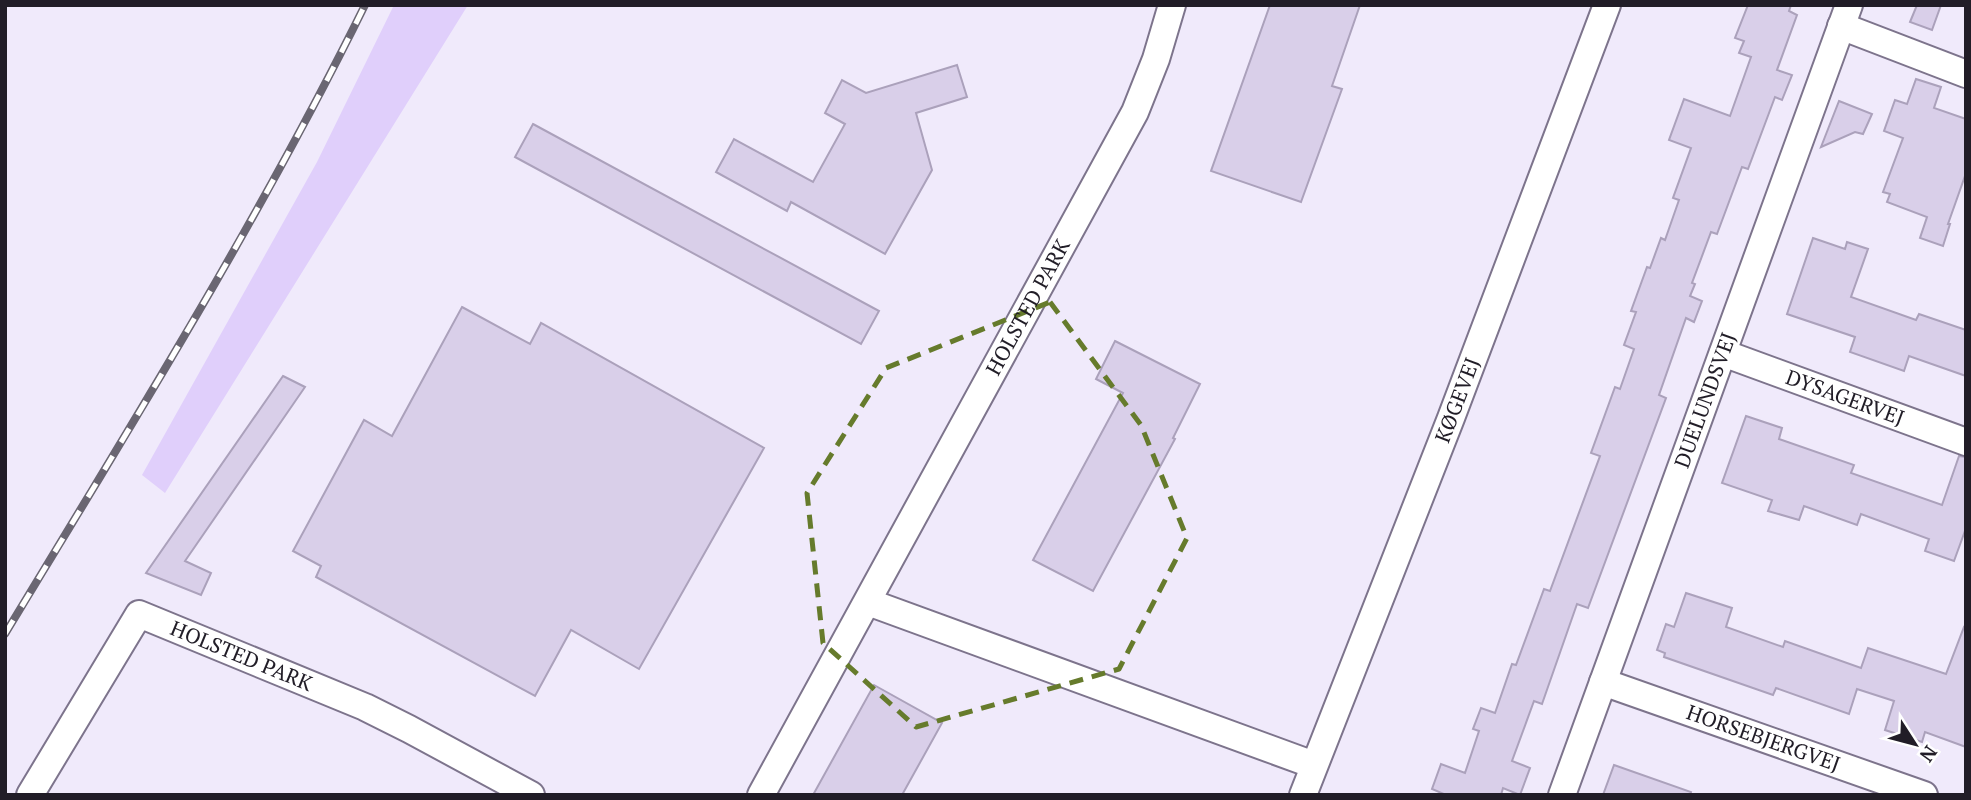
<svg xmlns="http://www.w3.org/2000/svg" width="1971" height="800" font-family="'PT Serif',serif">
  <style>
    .green { fill: #e0cffb }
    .building { fill: #d9cfe9; stroke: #aba1bb; stroke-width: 2 }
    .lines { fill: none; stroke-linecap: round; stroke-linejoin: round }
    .minor-casing { stroke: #7d748c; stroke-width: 30 }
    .minor { stroke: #fff; stroke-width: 26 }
    .rail-casing { stroke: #6a6672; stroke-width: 8 }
    .rail { stroke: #fff; stroke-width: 5; stroke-dasharray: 16; stroke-linecap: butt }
    .marked { fill: none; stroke: #667b2c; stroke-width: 5; stroke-dasharray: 14 9; stroke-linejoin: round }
    .labels { text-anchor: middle; stroke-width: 5; stroke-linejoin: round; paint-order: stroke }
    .street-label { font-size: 21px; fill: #211d27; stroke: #fff }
  </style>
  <rect width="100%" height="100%" fill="#f0eafb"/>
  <path class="green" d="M 394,5 L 468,5 L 165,493 L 142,475 L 317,162 Z"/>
  <g class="building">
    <path d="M 1270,5 L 1360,5 L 1332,86 L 1342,89 L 1301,202 L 1211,171 Z"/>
    <path d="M 1748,5 L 1791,5 L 1789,11 L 1797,15 L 1777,70 L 1792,75 L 1782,100 L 1775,97 L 1748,169 L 1742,167 L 1717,234 L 1711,232 L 1692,283 L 1695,284 L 1690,296 L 1702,301 L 1694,322 L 1686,318 L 1659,395 L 1666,398 L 1588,608 L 1577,604 L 1542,704 L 1534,701 L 1512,761 L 1530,768 L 1520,795 L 1503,788 L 1501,795 L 1446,795 L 1432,789 L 1441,764 L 1465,773 L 1479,731 L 1473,729 L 1481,708 L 1495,713 L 1512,664 L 1516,665 L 1544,589 L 1550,591 L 1600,456 L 1591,453 L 1615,387 L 1620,389 L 1634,349 L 1624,345 L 1636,312 L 1631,311 L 1647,267 L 1650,268 L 1661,238 L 1665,240 L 1679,200 L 1673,198 L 1691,148 L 1669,140 L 1684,99 L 1730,116 L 1751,57 L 1739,53 L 1744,41 L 1735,38 Z"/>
    <path d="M 1917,5 L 1941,5 L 1932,30 L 1910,22 Z"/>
    <path d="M 957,65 L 967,97 L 916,113 L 932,170 L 885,254 L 791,202 L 787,211 L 716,172 L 734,139 L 813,182 L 845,124 L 825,113 L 842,80 L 866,93 Z"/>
    <path d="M 1916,79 L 1941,87 L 1934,108 L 1966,119 L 1966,173 L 1948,224 L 1950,224 L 1943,246 L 1920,238 L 1927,217 L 1887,202 L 1890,194 L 1883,192 L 1903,138 L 1884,131 L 1895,100 L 1907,104 Z"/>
    <path d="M 1839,101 L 1872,114 L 1863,134 L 1855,132 L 1821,147 Z"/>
    <path d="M 533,124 L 879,311 L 861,344 L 515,157 Z"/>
    <path d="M 1813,238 L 1845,249 L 1847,242 L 1868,249 L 1851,297 L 1916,320 L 1919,314 L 1966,330 L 1966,376 L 1909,356 L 1904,371 L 1850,352 L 1855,337 L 1787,314 Z"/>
    <path d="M 462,307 L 530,344 L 541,323 L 764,448 L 639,669 L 571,630 L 535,696 L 316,577 L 321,566 L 293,551 L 364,420 L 392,436 Z"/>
    <path d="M 1115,341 L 1200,384 L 1173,438 L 1175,439 L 1093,591 L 1033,560 L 1123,393 L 1096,379 Z"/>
    <path d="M 283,376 L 305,387 L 185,561 L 211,573 L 201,595 L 146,573 Z"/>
    <path d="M 1746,416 L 1782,428 L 1779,439 L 1854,465 L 1851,473 L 1942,505 L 1959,456 L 1966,457 L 1966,528 L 1954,561 L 1925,551 L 1929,539 L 1861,514 L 1857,525 L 1804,506 L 1799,520 L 1768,511 L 1772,500 L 1722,483 Z"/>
    <path d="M 1686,593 L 1732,608 L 1726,627 L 1783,647 L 1785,641 L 1861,668 L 1868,648 L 1946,674 L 1964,627 L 1966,628 L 1966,747 L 1925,732 L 1922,742 L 1885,730 L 1894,701 L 1857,689 L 1849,714 L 1776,688 L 1773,695 L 1664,657 L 1665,653 L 1657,650 L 1666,624 L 1674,627 Z"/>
    <path d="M 874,685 L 942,723 L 902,795 L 813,795 Z"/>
    <path d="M 1614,765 L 1691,792 L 1690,795 L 1603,795 Z"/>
  </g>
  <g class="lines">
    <g class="minor-casing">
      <g id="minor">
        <path d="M 1841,26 L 1966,74"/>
        <path id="s1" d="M 1723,353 L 1966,442"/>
        <path d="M 868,602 L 1314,765"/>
        <path id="s2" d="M 1603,682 L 1924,795"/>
        <path id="s3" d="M 30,795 L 139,614 L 365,707 L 409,729 L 531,795"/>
        <path id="s4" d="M 761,795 L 1135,112 L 1156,59 L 1172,5"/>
        <path id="s5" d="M 1303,795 L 1451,418 L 1607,5"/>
        <path id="s6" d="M 1562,795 L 1849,5"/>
      </g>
    </g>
    <use href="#minor" class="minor"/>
    <g class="rail-casing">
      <path id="rail" d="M 5,634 C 130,427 258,222 365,5"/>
    </g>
    <use href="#rail" class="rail"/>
  </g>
  <path class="marked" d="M 1050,302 L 1141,425 L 1187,538 L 1119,669 L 916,727 L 823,643 L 807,493 L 886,368 Z"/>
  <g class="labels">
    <g class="street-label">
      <text dy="7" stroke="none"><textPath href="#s4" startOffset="556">HOLSTED PARK</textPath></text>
      <text dy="7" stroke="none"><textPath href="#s1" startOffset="130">DYSAGERVEJ</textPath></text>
      <text dy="7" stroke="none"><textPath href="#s6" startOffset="420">DUELUNDSVEJ</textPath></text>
      <text dy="7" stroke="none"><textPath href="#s5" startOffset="424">KØGEVEJ</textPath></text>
      <text dy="7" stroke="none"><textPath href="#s3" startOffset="322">HOLSTED PARK</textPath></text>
      <text dy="7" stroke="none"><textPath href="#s2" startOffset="170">HORSEBJERGVEJ</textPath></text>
    </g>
  </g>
  <rect width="1971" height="800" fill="none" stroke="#211d27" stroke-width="14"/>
  <g transform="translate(1915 744) rotate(126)" stroke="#ffffff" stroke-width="5" paint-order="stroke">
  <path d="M0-5L12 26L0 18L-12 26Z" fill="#211d27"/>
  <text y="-10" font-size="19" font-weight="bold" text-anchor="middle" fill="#211d27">N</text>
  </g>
</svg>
